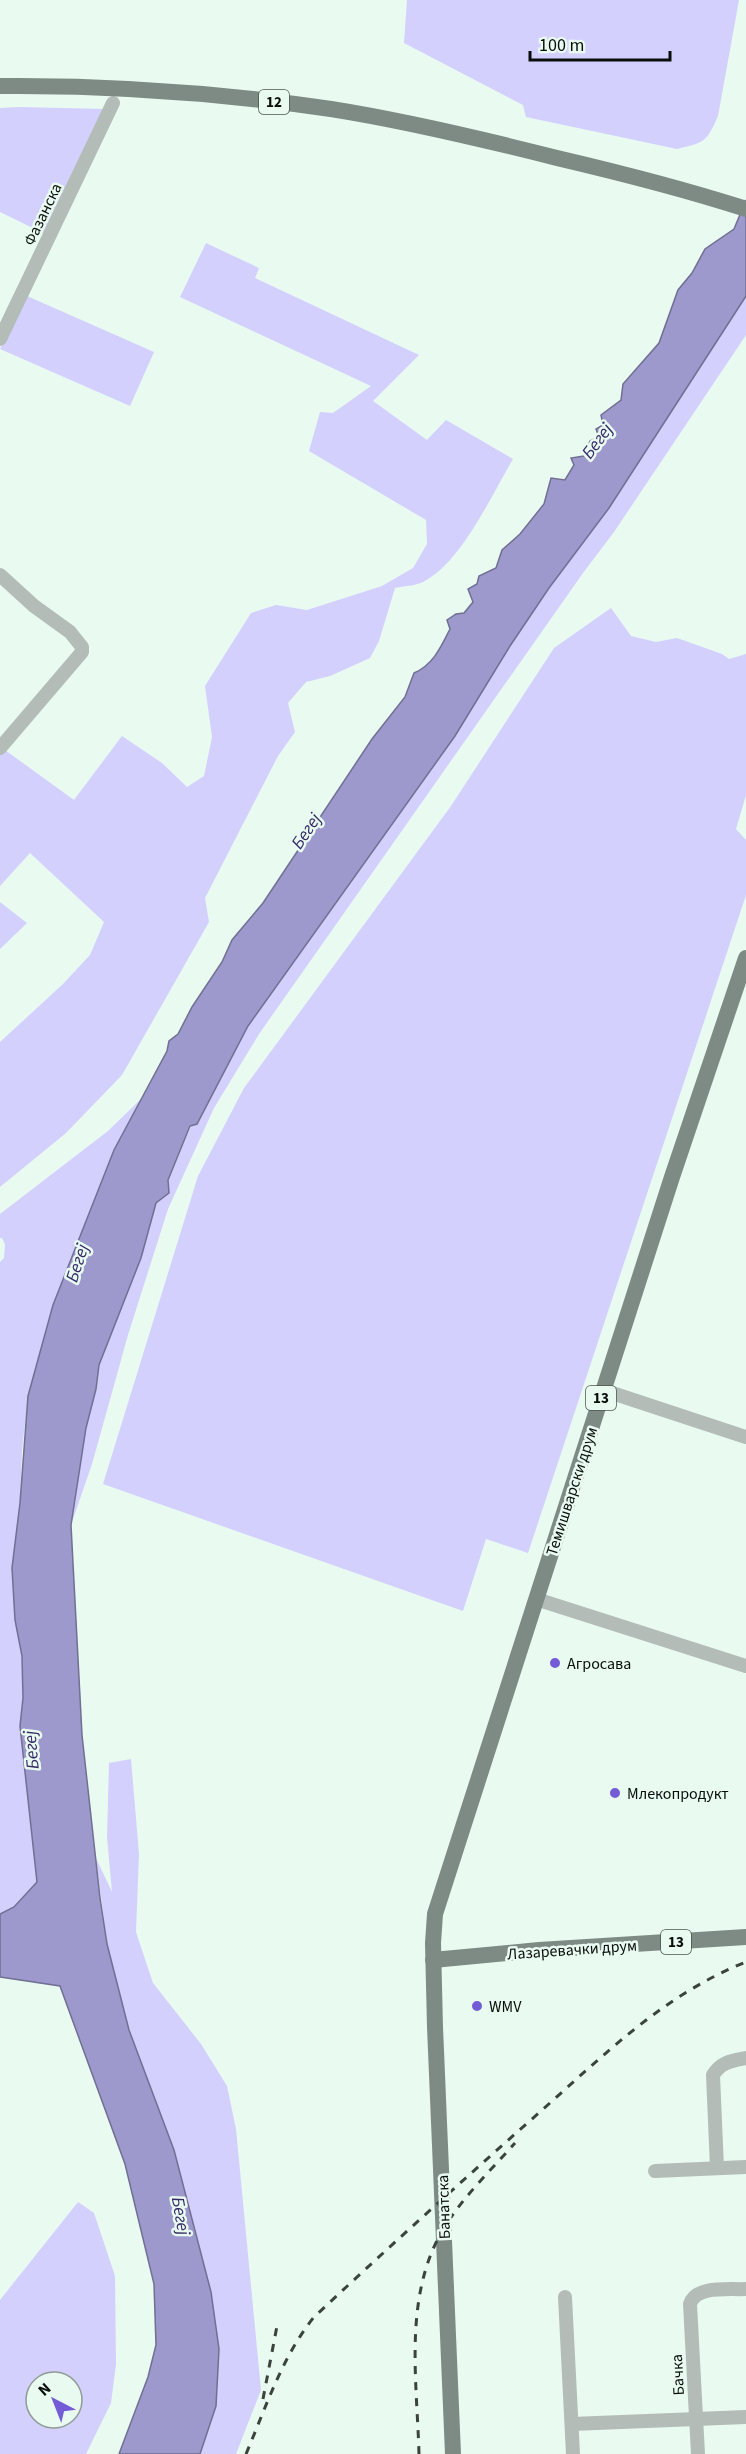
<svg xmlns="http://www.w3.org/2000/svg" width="746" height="2454" font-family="'Source Sans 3',sans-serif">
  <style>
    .green { fill: #d3d0fe; fill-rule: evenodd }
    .water { fill: #9d99cc; stroke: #716f92; stroke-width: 1.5 }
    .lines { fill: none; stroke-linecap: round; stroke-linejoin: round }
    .minor { stroke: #b4bcb8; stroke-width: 14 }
    .major { stroke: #7e8b84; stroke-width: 16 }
    .rail { stroke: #3b433e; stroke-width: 3; stroke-dasharray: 8 8; stroke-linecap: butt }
    .poi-dot { fill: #745cd7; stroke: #e9faf1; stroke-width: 2 }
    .labels { text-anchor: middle; stroke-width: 5; stroke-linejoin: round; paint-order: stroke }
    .shield { fill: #e9faf1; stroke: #4c5550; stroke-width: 1.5 }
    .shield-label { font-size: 15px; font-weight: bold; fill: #090e0b }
    .street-label { font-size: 16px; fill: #090e0b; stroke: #e9faf1 }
    .poi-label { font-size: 16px; fill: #090e0b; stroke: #e9faf1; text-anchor: start }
    .water-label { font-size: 18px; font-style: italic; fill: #342866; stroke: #e9faf1 }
  </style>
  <rect width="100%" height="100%" fill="#e9faf1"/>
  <g class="green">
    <path d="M 407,0 L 739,0 L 718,116 C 706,143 705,142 677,149 L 526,117 L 523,105 L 404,43 Z"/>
    <path d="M 18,107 L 106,109 L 45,234 L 0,212 L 0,108 Z"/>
    <path d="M 206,243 L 259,268 L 255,278 L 419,355 L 373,401 L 427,440 L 446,420 L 513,459 C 491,496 461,563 423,582 C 415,586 404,586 395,588 L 379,641 L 370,658 L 330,676 L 306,682 L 288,703 L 295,732 L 278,756 L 205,898 L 209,922 L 122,1075 L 66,1133 L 0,1187 L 0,1042 L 63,984 L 90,955 L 104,922 L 30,853 L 0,886 L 0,755 L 5,750 L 74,800 L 122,736 L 162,763 L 187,787 L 204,776 L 212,737 L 205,686 L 251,613 L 276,605 L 307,610 L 382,586 L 413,568 L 427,544 L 426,520 L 309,451 L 320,412 L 333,413 L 371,386 L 180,297 Z"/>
    <path d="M 27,296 L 154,352 L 130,406 L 0,349 Z"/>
    <path d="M 746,297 L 746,335 L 614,532 L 583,573 L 259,1034 L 214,1108 L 168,1209 L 128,1335 L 92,1464 L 71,1525 L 86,1428 L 96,1389 L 99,1365 L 141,1258 L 156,1203 L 169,1193 L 168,1180 L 191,1126 L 197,1124 L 248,1026 L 455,736 L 510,646 Z"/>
    <path d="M 611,608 L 631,636 L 656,642 L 677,638 L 722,654 L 729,659 L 746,654 L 746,795 L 736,829 L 746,840 L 746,895 L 528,1553 L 486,1539 L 463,1611 L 103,1484 L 198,1176 L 244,1088 L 451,806 L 554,648 Z"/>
    <path d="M 0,902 L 27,923 L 0,949 Z"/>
    <path d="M 141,1099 L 114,1150 L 53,1305 L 28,1396 L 22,1451 L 15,1620 L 22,1656 L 23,1698 L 20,1726 L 37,1882 L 14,1907 L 0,1914 L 0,1262 L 4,1258 L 5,1244 L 2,1238 L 0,1238 L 0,1214 L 108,1131 Z"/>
    <path d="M 131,1759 L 139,1854 L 136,1932 L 153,1983 L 201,2044 L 227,2086 L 236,2129 L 261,2390 L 236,2454 L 200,2454 L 216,2406 L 211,2292 L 174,2150 L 129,2030 L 107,1944 L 96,1858 L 112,1892 L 107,1837 L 109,1763 Z"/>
    <path d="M 78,2202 L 94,2213 L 115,2276 L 116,2364 L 111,2403 L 86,2454 L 0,2454 L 0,2300 ZM 36,2382 L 72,2382 L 72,2418 L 36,2418 Z"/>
  </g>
  <path class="water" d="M 746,200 L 746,296 L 609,508 L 549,588 L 510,646 L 455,736 L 248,1026 L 197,1124 L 190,1126 L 168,1180 L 169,1193 L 156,1203 L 141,1258 L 99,1365 L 96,1389 L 86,1428 L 71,1525 L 82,1735 L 100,1898 L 107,1944 L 129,2030 L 174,2150 L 211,2292 L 219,2349 L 216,2406 L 200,2454 L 119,2454 L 148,2377 L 156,2345 L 154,2284 L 125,2164 L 60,1986 L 0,1977 L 0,1914 L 14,1907 L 37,1882 L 20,1726 L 23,1698 L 22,1656 L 15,1620 L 12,1568 L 20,1503 L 28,1396 L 53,1305 L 114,1150 L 167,1051 L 169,1041 L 178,1034 L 192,1007 L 222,962 L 232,940 L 263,903 L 372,739 L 405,697 L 414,673 C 433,665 441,647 450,629 L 447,620 L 456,614 L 464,613 L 473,602 L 468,589 L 477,584 L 479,576 L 496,568 L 502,550 L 520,534 L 544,504 L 551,478 L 565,480 L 574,465 L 571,458 L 584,456 L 590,441 L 599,437 L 596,429 L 603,425 L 601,415 L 621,400 L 623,384 L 659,343 L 678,290 L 692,273 L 705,249 L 734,229 Z"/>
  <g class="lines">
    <g class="minor">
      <path d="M 0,339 L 113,103"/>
      <path d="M 0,575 L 34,606 L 70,632 L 82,647 L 82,652 L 0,748"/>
      <path d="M 603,1390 L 746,1437"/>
      <path d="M 536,1599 L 746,1666"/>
      <path d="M 717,2168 L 713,2075 C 721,2062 731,2061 746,2058"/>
      <path d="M 655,2171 L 746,2167"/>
      <path d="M 565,2297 L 573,2454"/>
      <path d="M 572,2424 L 746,2417"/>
      <path d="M 698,2454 L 690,2304 C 696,2285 729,2290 746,2289"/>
    </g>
    <g class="major">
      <path d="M 0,86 C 111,85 221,93 331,109 C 407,121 482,139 557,158 C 621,173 684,189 746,209"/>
      <path d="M 433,1960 L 539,1950 L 746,1937"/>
      <path d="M 453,2454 L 435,2027 L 433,1943 L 435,1914 L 672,1177 L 746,958"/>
    </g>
    <g class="rail">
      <path d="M 263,2399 L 277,2326"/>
      <path d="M 246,2454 C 266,2407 282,2357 314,2317 C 389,2247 464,2179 541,2111 C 605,2054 665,1994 746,1962"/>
      <path d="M 419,2454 C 417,2380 403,2295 444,2228 C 463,2197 491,2170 515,2143"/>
    </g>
  </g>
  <g class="poi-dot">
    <circle cx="555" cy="1663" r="6"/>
    <circle cx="615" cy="1793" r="6"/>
    <circle cx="477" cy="2006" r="6"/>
  </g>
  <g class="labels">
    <g class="shield">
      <rect x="259" y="90" width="30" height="24" rx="4.5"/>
      <rect x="586" y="1386" width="30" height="24" rx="4.5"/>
      <rect x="661" y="1930" width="30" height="24" rx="4.5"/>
    </g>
    <g class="shield-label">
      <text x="274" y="107">12</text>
      <text x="601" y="1403">13</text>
      <text x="676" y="1947">13</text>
    </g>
    <g class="street-label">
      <text transform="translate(42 214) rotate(-64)" y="6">Фазанска</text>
      <text transform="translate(571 1491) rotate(-72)" y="6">Темишварски друм</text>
      <text transform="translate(572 1949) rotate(-4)" y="6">Лазаревачки друм</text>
      <text transform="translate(443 2207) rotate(-92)" y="6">Банатска</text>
      <text transform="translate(677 2375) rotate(-93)" y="6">Бачка</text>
    </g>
    <g class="poi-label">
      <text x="567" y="1669">Агросава</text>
      <text x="627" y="1799">Млекопродукт</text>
      <text x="489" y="2012">WMV</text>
    </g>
    <g class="water-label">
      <text transform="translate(597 441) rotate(-53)" y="6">Бегеј</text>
      <text transform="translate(306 831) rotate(-56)" y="6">Бегеј</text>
      <text transform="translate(77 1263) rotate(-72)" y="6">Бегеј</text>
      <text transform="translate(31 1750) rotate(-95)" y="6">Бегеј</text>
      <text transform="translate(181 2216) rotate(80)" y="6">Бегеј</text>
    </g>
  </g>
  <g transform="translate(54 2400) rotate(318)"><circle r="28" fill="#e9faf1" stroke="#8f9c95" stroke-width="1.5"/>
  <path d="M0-4.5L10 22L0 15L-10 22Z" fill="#745cd7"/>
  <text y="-9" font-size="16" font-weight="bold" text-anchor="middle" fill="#090e0b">N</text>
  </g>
  <path d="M530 51v9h140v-9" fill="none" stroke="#090e0b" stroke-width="3"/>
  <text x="539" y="51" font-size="18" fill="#090e0b" stroke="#e9faf1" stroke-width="4.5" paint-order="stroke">100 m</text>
</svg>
